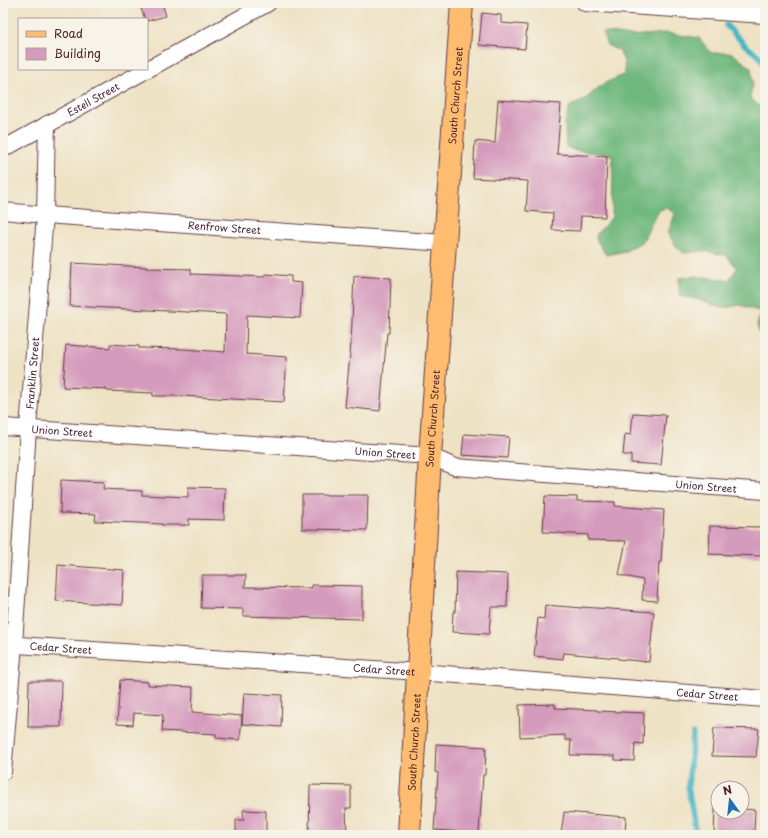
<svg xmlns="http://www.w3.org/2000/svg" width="768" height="838" font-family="'Playpen Sans',sans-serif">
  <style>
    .forest { fill: #70b87e; stroke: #5d6c54 }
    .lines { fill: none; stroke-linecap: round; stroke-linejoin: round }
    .stream { stroke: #4ab6c6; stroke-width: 5.5 }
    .building { fill: #d59bbd }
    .minor-casing { stroke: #633c42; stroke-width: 18 }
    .primary-casing { stroke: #633c42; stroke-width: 24 }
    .minor { stroke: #fff; stroke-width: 16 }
    .primary { stroke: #fdbc6f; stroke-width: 22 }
    .labels { text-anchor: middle; stroke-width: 3; stroke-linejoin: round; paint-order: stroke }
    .street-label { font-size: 10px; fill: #4a1f2b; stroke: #f7f3e8 }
  </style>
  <rect width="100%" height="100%" fill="#f7f3e8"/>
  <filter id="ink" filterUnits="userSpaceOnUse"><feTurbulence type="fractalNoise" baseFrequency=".025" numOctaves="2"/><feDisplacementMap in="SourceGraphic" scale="8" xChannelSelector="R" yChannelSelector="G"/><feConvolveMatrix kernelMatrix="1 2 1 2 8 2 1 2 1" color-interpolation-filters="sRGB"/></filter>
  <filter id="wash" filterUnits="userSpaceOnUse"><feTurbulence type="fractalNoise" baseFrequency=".012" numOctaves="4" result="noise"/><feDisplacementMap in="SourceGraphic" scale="16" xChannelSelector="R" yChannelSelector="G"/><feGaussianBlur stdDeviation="0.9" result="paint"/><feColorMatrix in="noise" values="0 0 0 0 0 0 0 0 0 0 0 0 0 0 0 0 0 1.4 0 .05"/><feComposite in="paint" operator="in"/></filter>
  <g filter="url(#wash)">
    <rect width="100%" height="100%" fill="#eee2c4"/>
    <path class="forest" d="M 603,32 L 631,36 L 666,33 L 699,38 L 711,53 L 732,53 L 751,68 L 753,82 L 750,98 L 765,111 L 765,336 L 759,334 L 757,324 L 762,312 L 740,305 L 722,308 L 699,300 L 680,296 L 679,288 L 679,278 L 696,276 L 729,280 L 737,268 L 726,255 L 701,251 L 683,253 L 676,246 L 668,233 L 675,214 L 667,208 L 659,210 L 652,222 L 643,241 L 626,251 L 606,255 L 596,239 L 597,234 L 612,217 L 613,168 L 612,155 L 573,150 L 566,147 L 565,123 L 570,106 L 583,101 L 603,84 L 625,74 L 624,61 L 619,51 L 607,45 Z"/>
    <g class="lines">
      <g class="stream">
        <path d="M 726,25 L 746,46 L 759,56 L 765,67"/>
        <path d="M 693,734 L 688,786 L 696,835"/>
      </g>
    </g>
    <g id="blocks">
      <g class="building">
        <path d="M 139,3 L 162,3 L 166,16 L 147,21 L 147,19 L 145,19 Z"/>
        <path d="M 482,13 L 501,15 L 501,23 L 527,25 L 525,49 L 479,45 Z"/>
        <path d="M 498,100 L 561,104 L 557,154 L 607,156 L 605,217 L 581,216 L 580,231 L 552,230 L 553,213 L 526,211 L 528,181 L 473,178 L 475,141 L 495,143 Z"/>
        <path d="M 72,263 L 146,267 L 146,268 L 191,269 L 191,274 L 265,277 L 265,274 L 291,276 L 291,282 L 302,283 L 300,318 L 247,315 L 246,354 L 287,357 L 284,402 L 182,396 L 153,396 L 153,393 L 107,391 L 107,389 L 63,387 L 66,345 L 110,348 L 110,344 L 139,346 L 139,348 L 183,349 L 225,352 L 226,314 L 70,306 Z"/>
        <path d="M 354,276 L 391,278 L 389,333 L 387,333 L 380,411 L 345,407 L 351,344 Z"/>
        <path d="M 633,413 L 666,415 L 661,465 L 631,463 L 631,455 L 623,455 L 625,434 L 631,435 Z"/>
        <path d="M 464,434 L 509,437 L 507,458 L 462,455 Z"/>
        <path d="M 61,480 L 104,482 L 103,489 L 142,491 L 142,495 L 188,497 L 188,487 L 225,488 L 224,520 L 189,519 L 189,525 L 162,525 L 162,524 L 95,521 L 96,514 L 60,513 Z"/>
        <path d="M 302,495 L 368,495 L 367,530 L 302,529 Z"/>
        <path d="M 545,496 L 577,497 L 577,501 L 615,502 L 615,506 L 664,510 L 661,562 L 659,562 L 657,601 L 642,600 L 643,580 L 619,575 L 626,541 L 588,540 L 588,535 L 543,532 Z"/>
        <path d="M 710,526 L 761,527 L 761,556 L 709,554 Z"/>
        <path d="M 58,565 L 124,570 L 122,605 L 56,601 Z"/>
        <path d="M 456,572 L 508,574 L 507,607 L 491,607 L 489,634 L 452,632 L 453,612 L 455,612 Z"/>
        <path d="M 202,575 L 246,575 L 245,587 L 312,588 L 312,585 L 362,586 L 362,619 L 243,616 L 243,609 L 201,608 Z"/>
        <path d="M 545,605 L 582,608 L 582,607 L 654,612 L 649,662 L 618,659 L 618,658 L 564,653 L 563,659 L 534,656 L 538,618 L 544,619 Z"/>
        <path d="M 120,680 L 148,682 L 148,685 L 193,687 L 192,712 L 242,716 L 240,740 L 216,738 L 216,734 L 162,731 L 163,715 L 134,713 L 133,725 L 117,724 Z"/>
        <path d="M 29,681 L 62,681 L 61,727 L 28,727 Z"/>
        <path d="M 244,693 L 282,695 L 281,727 L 242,724 Z"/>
        <path d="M 555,704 L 555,708 L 597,710 L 597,711 L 644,713 L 643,744 L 635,743 L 634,761 L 615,760 L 615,756 L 570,755 L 571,740 L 565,740 L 565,735 L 520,737 L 519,705 Z"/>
        <path d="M 714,728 L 759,729 L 756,757 L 712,756 Z"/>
        <path d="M 436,744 L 486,747 L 485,775 L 483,775 L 479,833 L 434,830 L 438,773 L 435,772 Z"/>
        <path d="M 310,785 L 351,786 L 351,808 L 346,808 L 347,835 L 309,835 Z"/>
        <path d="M 715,808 L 718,808 L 718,812 L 742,812 L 742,809 L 755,810 L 754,835 L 714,835 Z"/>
        <path d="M 243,810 L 266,811 L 266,835 L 236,835 L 236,820 L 244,820 Z"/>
        <path d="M 564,812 L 626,817 L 625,835 L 561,835 Z"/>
      </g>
    </g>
  </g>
  <g filter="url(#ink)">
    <use href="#blocks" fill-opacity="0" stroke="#633c42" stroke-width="1"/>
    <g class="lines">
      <g class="minor-casing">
        <g id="minor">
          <path d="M 585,3 L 765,15"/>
          <path id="s1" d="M 3,149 L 268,3"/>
          <path id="s2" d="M 3,211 L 45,215 L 445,243"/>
          <path id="s3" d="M 3,427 L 430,456 L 455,467 L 765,491"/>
          <path id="s4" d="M 3,644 L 419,672 L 765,699"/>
          <path id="s5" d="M 3,772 L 14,645 L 28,428 L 45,215 L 47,124"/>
        </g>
      </g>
      <g class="primary-casing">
        <g id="primary">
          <path id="s6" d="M 409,835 L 430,456 L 462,3"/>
        </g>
      </g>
      <use href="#minor" class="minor"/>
      <use href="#primary" class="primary"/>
    </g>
  </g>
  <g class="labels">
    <g class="street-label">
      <text dy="4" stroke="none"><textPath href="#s6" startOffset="741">South Church Street</textPath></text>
      <text dy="4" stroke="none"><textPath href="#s1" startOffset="103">Estell Street</textPath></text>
      <text dy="4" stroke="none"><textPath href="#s2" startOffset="222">Renfrow Street</textPath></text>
      <text dy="4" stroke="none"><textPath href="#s5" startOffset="400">Franklin Street</textPath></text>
      <text dy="4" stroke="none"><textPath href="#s6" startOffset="417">South Church Street</textPath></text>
      <text dy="4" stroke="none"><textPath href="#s3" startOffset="59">Union Street</textPath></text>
      <text dy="4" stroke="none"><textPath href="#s3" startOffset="383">Union Street</textPath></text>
      <text dy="4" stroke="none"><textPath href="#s3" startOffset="707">Union Street</textPath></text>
      <text dy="4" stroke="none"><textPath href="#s4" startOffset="58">Cedar Street</textPath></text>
      <text dy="4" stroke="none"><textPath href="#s4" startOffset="382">Cedar Street</textPath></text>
      <text dy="4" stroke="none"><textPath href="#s4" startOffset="706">Cedar Street</textPath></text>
      <text dy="4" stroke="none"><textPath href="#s6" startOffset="93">South Church Street</textPath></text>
    </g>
  </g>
  <rect width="768" height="838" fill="none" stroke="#f7f3e8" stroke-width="16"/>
  <rect x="18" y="18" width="130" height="52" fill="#f7f3e8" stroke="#b29e9c"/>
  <rect x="26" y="31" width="20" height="6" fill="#fdbc6f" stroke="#b29e9c"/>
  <text x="54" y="38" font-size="12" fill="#4a1f2b">Road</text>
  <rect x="26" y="48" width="20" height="12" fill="#d59bbd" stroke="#b29e9c"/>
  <text x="54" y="58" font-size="12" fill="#4a1f2b">Building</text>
  <g transform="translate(730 800) rotate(345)"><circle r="19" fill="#f7f3e8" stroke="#b29e9c"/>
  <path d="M0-3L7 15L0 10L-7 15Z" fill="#1f6fb2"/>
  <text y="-6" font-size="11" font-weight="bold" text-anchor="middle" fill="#4a1f2b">N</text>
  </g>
</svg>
